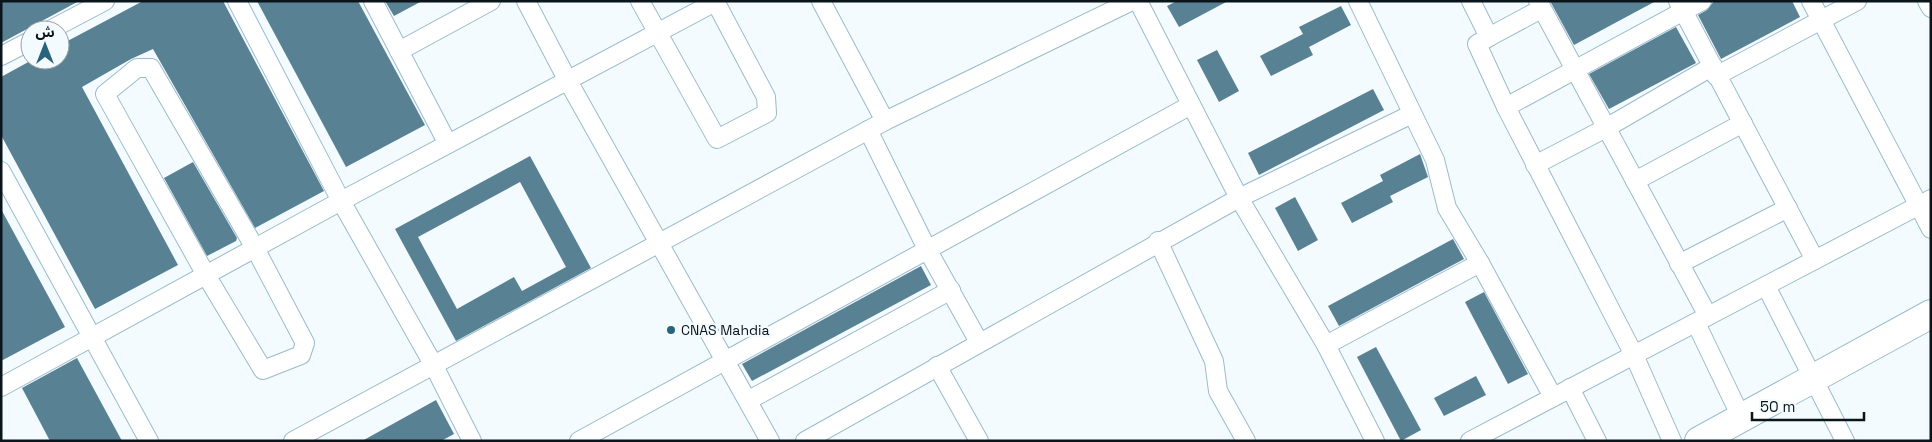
<svg xmlns="http://www.w3.org/2000/svg" width="1932" height="442" font-family="'Space Grotesk','Noto Sans Arabic',sans-serif">
  <style>
    .building { fill: #598194; fill-rule: evenodd }
    .lines { fill: none; stroke-linecap: round; stroke-linejoin: round }
    .minor-casing { stroke: #9abbcb; stroke-width: 20 }
    .primary-casing { stroke: #9abbcb; stroke-width: 30 }
    .minor { stroke: #fff; stroke-width: 18 }
    .primary { stroke: #fff; stroke-width: 28 }
    .poi-dot { fill: #29637c; stroke: #f4fbfe; stroke-width: 2 }
    .labels { text-anchor: middle; stroke-width: 4.5; stroke-linejoin: round; paint-order: stroke }
    .poi-label { font-size: 14px; fill: #09151b; stroke: #f4fbfe; text-anchor: start }
  </style>
  <rect width="100%" height="100%" fill="#f4fbfe"/>
  <g class="building">
    <path d="M 1,1 L 79,1 L 1,43 Z"/>
    <path d="M 143,1 L 223,1 L 324,191 L 255,228 L 153,49 L 131,59 L 82,87 L 178,265 L 95,309 L 1,135 L 1,77 L 32,60 L 60,60 L 60,45 Z"/>
    <path d="M 257,1 L 358,1 L 425,125 L 346,167 Z"/>
    <path d="M 385,1 L 422,1 L 394,16 Z"/>
    <path d="M 1177,1 L 1228,1 L 1179,27 L 1167,6 Z"/>
    <path d="M 1550,1 L 1656,1 L 1574,45 Z"/>
    <path d="M 1714,1 L 1792,1 L 1800,17 L 1721,59 L 1698,15 L 1707,10 Z"/>
    <path d="M 1341,6 L 1351,25 L 1309,47 L 1313,55 L 1271,76 L 1260,56 L 1303,34 L 1299,27 Z"/>
    <path d="M 1676,27 L 1696,63 L 1609,109 L 1589,74 Z"/>
    <path d="M 1217,50 L 1239,91 L 1219,102 L 1197,60 Z"/>
    <path d="M 1373,89 L 1384,110 L 1259,175 L 1248,153 Z"/>
    <path d="M 1420,154 L 1428,177 L 1390,196 L 1393,202 L 1352,223 L 1341,203 L 1383,181 L 1380,175 Z"/>
    <path d="M 530,156 L 591,268 L 456,341 L 395,229 ZM 520,182 L 566,267 L 522,291 L 514,277 L 457,309 L 418,237 Z"/>
    <path d="M 193,162 L 237,238 L 236,241 L 207,256 L 164,178 Z"/>
    <path d="M 1295,197 L 1318,240 L 1298,251 L 1275,208 Z"/>
    <path d="M 1,209 L 65,327 L 1,361 Z"/>
    <path d="M 1453,239 L 1464,259 L 1339,326 L 1328,306 Z"/>
    <path d="M 921,266 L 931,285 L 752,381 L 742,364 Z"/>
    <path d="M 1484,292 L 1528,374 L 1508,384 L 1465,302 Z"/>
    <path d="M 1376,347 L 1421,430 L 1401,441 L 1357,357 Z"/>
    <path d="M 77,358 L 122,441 L 50,441 L 22,388 Z"/>
    <path d="M 1476,376 L 1486,395 L 1444,416 L 1434,398 Z"/>
    <path d="M 436,400 L 454,434 L 441,441 L 362,441 Z"/>
  </g>
  <g class="lines">
    <g class="minor-casing">
      <g id="minor">
        <path d="M 237,1 L 341,201 L 433,364 L 472,441"/>
        <path d="M 373,1 L 448,144"/>
        <path d="M 526,1 L 568,81 L 770,441"/>
        <path d="M 640,1 L 717,139 L 767,113 L 766,97 L 715,1"/>
        <path d="M 821,1 L 885,121"/>
        <path d="M 1138,1 L 1239,198 L 1326,345 L 1375,441"/>
        <path d="M 1358,1 L 1435,160 L 1447,208 L 1480,263 L 1553,397"/>
        <path d="M 1471,1 L 1489,37 L 1541,9"/>
        <path d="M 1538,1 L 1708,316"/>
        <path d="M 1678,1 L 1815,260"/>
        <path d="M 1811,1 L 1931,229"/>
        <path d="M 1927,1 L 1931,8"/>
        <path d="M 50,30 L 105,1"/>
        <path d="M 1489,37 L 1477,44 L 1506,107 L 1634,355 L 1672,441"/>
        <path d="M 399,51 L 491,1"/>
        <path d="M 1,56 L 30,41"/>
        <path d="M 137,68 L 151,68 L 255,248 L 305,343 L 301,355 L 263,370 L 206,275 L 105,94 Z"/>
        <path d="M 1716,76 L 1857,1"/>
        <path d="M 1506,107 L 1702,1"/>
        <path d="M 868,130 L 927,249 L 979,342"/>
        <path d="M 1535,165 L 1606,128 L 1713,66"/>
        <path d="M 1,171 L 149,441"/>
        <path d="M 1635,181 L 1743,123"/>
        <path d="M 1158,241 L 1214,361 L 1218,391 L 1246,441"/>
        <path d="M 1679,264 L 1788,208"/>
        <path d="M 1766,286 L 1845,441"/>
        <path d="M 1696,323 L 1741,417"/>
        <path d="M 1326,345 L 1480,263"/>
        <path d="M 937,366 L 979,441"/>
        <path d="M 1,387 L 341,201 L 717,1"/>
        <path d="M 1570,388 L 1597,441"/>
        <path d="M 749,400 L 951,290"/>
        <path d="M 293,441 L 885,121 L 1132,1"/>
        <path d="M 579,441 L 1191,105"/>
        <path d="M 805,441 L 1239,198 L 1412,114"/>
        <path d="M 1470,441 L 1931,199"/>
      </g>
    </g>
    <g class="primary-casing">
      <path id="primary" d="M 1699,441 L 1931,314"/>
    </g>
    <use href="#minor" class="minor"/>
    <use href="#primary" class="primary"/>
  </g>
  <circle class="poi-dot" cx="671" cy="330" r="5"/>
  <g class="labels">
    <g class="poi-label">
      <text x="681" y="335">CNAS Mahdia</text>
    </g>
  </g>
  <rect width="1932" height="442" fill="none" stroke="#09151b" stroke-width="5"/>
  <g transform="translate(45 45)"><circle r="24" fill="#f4fbfe" stroke="#969fa3"/>
  <path d="M0-4L9 19L0 12L-9 19Z" fill="#29637c"/>
  <text y="-8" font-size="14" font-weight="bold" text-anchor="middle" fill="#09151b">ش</text>
  </g>
  <path d="M1752 412v8h112v-8" fill="none" stroke="#09151b" stroke-width="2.5"/>
  <text x="1760" y="412" font-size="15" fill="#09151b" stroke="#f4fbfe" stroke-width="4" paint-order="stroke">50 m</text>
</svg>
